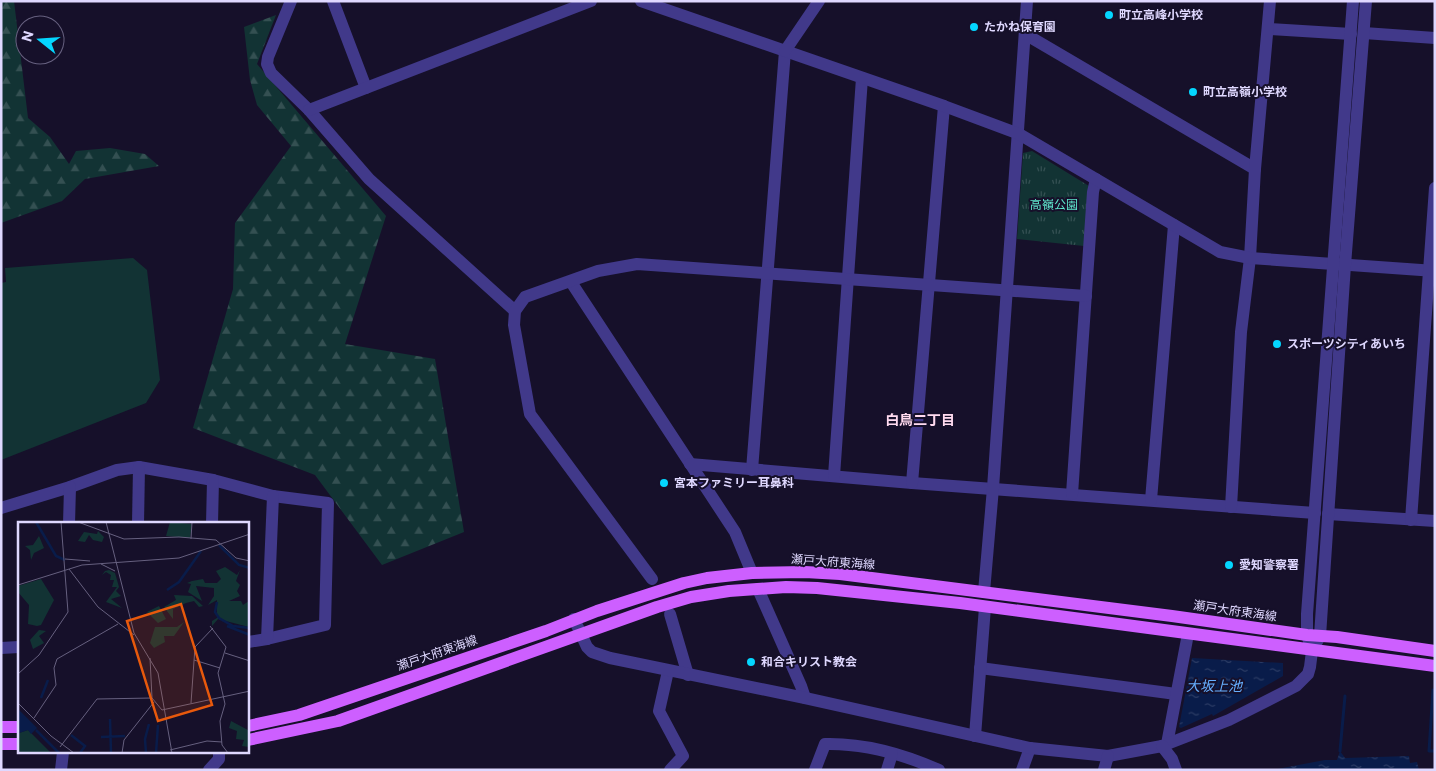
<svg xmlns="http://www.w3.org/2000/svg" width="1436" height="771" font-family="Commissioner,'Noto Sans JP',sans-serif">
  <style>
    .forest { fill: url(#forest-firs) }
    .park { fill: url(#park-tufts) }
    .garden { fill: #123334 }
    .water { fill: url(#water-ripples) }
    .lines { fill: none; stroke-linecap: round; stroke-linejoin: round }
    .stream { stroke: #091c4a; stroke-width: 3 }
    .minor { stroke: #41398a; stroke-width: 12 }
    .tertiary { stroke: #41398a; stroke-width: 12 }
    .primary { stroke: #cd5fff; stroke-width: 12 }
    .poi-dot { fill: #04d6ff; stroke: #16102a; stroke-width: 2 }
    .labels { text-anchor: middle; stroke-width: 4; stroke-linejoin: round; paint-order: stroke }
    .poi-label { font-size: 12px; font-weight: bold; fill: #dfd8ff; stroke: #16102a; text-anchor: start }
    .park-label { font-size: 12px; fill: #5fe4cb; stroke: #16102a }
    .street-label { font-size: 12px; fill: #dfd8ff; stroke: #16102a }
    .neighbourhood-label { font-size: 14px; font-weight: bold; fill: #ffdaef; stroke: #16102a }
    .water-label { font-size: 14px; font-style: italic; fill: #66afff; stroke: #16102a }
    .inset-river { fill: none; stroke: #091c4a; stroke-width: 2.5 }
    .inset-road { fill: none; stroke: #66607f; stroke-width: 1 }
    .view { fill: #e8590c; fill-opacity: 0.15; stroke: #e8590c; stroke-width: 2.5 }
    .inset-edge { fill: none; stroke: #dfd8ff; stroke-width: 2.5 }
  </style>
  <defs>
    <pattern id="forest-firs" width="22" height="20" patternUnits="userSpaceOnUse" patternTransform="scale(1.25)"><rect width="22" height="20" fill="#123334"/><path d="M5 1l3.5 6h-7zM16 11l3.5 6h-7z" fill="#345052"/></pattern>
    <pattern id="park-tufts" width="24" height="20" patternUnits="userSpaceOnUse" patternTransform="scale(1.25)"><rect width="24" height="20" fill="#123334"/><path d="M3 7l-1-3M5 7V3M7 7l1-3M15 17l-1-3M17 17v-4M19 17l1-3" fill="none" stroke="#345052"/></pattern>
    <pattern id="water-ripples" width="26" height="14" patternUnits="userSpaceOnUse" patternTransform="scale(1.25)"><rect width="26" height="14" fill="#091c4a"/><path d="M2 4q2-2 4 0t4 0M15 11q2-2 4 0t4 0" fill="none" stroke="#2c3c65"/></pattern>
  </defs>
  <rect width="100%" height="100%" fill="#16102a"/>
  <g class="forest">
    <path d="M 1,1 L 14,1 L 28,118 L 50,137 L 69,164 L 76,151 L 110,148 L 145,154 L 159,166 L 85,179 L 62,201 L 1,223 Z"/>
    <path d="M 276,15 L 257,64 L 386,216 L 345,344 L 435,359 L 464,532 L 382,565 L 315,475 L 193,428 L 233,289 L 235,223 L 291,146 L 257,105 L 250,80 L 244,27 Z"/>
  </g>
  <path class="park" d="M 1032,151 L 1089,186 L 1084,246 L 1017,239 L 1023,153 Z"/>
  <path class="garden" d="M 133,258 L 147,270 L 160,380 L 146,403 L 1,460 L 1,283 L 6,282 L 5,268 Z"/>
  <g class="water">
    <path d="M 1192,658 L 1283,663 L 1283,676 L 1213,716 L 1212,714 L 1181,728 L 1179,727 Z"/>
    <path d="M 1340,751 L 1345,758 L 1409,756 L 1410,763 L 1417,762 L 1419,770 L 1272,770 L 1325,760 L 1337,760 Z"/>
  </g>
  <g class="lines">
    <g class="stream">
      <path d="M 1433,690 L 1429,751 L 1435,751"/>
      <path d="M 1340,751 L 1345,696"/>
    </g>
    <g class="minor">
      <path d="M 291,1 L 268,57 L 267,64 L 271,73 L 309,110 L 369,179 L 515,311"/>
      <path d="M 333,1 L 366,88"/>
      <path d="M 1269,29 L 1351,34"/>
      <path d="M 1364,33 L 1435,38"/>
      <path d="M 1025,34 L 1255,169"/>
      <path d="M 309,110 L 591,1"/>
      <path d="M 1336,264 L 1435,271"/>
      <path d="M 571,282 L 735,532 L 752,573"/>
      <path d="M 690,464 L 912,483 L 1315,513"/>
      <path d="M 752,470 L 785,51"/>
      <path d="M 834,476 L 862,78"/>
      <path d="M 912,483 L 944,106"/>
      <path d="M 1072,494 L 1093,192 L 1096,179"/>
      <path d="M 1151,500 L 1174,225"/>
      <path d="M 1231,507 L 1241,332 L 1250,258 L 1255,169 L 1270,1"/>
      <path d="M 1,508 L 70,487 L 117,470 L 139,467 L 213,480 L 273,496 L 328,503 L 325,625 L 267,639 L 248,642"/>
      <path d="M 1328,514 L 1435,521"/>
      <path d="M 1411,520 L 1435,188"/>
      <path d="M 69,524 L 70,487"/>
      <path d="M 138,524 L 139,467"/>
      <path d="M 212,524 L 213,480"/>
      <path d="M 652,579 L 530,414 L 514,325 L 515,311 L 525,297 L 598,271 L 637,264 L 1086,296"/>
      <path d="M 758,589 L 801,686 L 805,698"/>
      <path d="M 984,592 L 993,488 L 1027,1"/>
      <path d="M 670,614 L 688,675"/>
      <path d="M 267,639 L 273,496"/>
      <path d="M 1,648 L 19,647"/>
      <path d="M 980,668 L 1176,694"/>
      <path d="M 668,671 L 659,711 L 683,756 L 670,770"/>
      <path d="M 975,736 L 985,607"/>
      <path d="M 1167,744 L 1188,634"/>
      <path d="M 61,770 L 63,752"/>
      <path d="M 815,770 L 825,744 C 864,743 903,754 939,770"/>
      <path d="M 887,770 L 892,754"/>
      <path d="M 1022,770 L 1030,748"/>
    </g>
    <g class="tertiary">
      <path d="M 641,1 L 944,106 L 1019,134 L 1220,252 L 1250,258 L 1333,264"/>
      <path d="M 785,51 L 819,1"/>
      <path d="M 574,619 L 587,647 L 592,652 L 610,658 L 805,698 L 1030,748 L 1108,756 L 1162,746 L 1229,720 L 1296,686 L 1308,674 L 1310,667 L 1312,651 L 1320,636 L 1345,265 L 1366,1"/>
      <path d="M 1310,644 L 1307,635 L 1307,614 L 1353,1"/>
      <path d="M 1162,746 L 1172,759 L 1176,770"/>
      <path d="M 209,770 L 219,759 L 219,752"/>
      <path d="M 1104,770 L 1108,756"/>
    </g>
    <g class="primary">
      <path d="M 248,726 L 299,715 L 546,631 L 597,611 L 684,583 L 707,578 L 752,573 L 805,572 L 840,574 L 1172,616 L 1307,635 L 1337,637 L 1435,651"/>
      <path d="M 1,727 L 19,727"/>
      <path d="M 248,740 L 338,721 L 657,607 L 691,597 L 729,591 L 786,587 L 817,588 L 960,603 L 1435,666"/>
      <path d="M 1,744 L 19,744"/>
    </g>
  </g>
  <g class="poi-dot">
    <circle cx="1109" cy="15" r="5"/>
    <circle cx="974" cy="27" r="5"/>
    <circle cx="1193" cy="92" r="5"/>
    <circle cx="1277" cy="344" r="5"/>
    <circle cx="664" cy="483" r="5"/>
    <circle cx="1229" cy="565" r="5"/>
    <circle cx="751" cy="662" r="5"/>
  </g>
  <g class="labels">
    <g class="poi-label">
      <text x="1119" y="19">町立高峰小学校</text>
      <text x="984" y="31">たかね保育園</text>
      <text x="1203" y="96">町立高嶺小学校</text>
      <text x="1287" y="348">スポーツシティあいち</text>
      <text x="674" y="487">宮本ファミリー耳鼻科</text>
      <text x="1239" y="569">愛知警察署</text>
      <text x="761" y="666">和合キリスト教会</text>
    </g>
    <g class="park-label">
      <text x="1054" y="209">高嶺公園</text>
    </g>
    <g class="street-label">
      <text transform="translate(833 562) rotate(4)" y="4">瀬戸大府東海線</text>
      <text transform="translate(1235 611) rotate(8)" y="4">瀬戸大府東海線</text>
      <text transform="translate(437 653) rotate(-19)" y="4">瀬戸大府東海線</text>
    </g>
    <g class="neighbourhood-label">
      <text x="920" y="425">白鳥二丁目</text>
    </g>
    <g class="water-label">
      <text x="1214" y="691">大坂上池</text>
    </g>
  </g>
  <g transform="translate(18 522)">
    <rect width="231" height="231" fill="#16102a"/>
    <path d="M 23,57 L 36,78 L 23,103 L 19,104 L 10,102 L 11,83 L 0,70 L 0,64 ZM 0,207 L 1,211 L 10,208 L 33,231 L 0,231 Z" fill="#123334"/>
    <path d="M 80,9 L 86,15 L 84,20 L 75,18 L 71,13 L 67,20 L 60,19 L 66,10 L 79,12 ZM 21,14 L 26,26 L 16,31 L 13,38 L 12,28 L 7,24 L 15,23 ZM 207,45 L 219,53 L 222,48 L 218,59 L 222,63 L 219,69 L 222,74 L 211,79 L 223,79 L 225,83 L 231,79 L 231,105 L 200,97 L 194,104 L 194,99 L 199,96 L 199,78 L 190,83 L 196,74 L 196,66 L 178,64 L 184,79 L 170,70 L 173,62 L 169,61 L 174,59 L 185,57 L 187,61 L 199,61 L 203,57 L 198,49 ZM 91,48 L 97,51 L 101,65 L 98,69 L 103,74 L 93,77 L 104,86 L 88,80 L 99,65 L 94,65 L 96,58 L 92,58 L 93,53 L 88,50 L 84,53 L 87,49 ZM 156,73 L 174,74 L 185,84 L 181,85 L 176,79 L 168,81 L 155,87 L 155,97 L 146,85 L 158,78 ZM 166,100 L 156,114 L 146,114 L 147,120 L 136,126 L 132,121 L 137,105 L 159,105 ZM 21,108 L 28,109 L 21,114 L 26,121 L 15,127 L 12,118 ZM 213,199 L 230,208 L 231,225 L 224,224 L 226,218 L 218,217 L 219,209 L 211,206 Z" fill="#123334"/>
    <path d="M 152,0 L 174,2 L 172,16 L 148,14 ZM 141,84 L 148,97 L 140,101 L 129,90 Z" fill="#123334"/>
    <path d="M 0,187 L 19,206 L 13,212 L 10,208 L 1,211 Z" fill="#091c4a"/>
    <path class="inset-river" d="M 18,0 L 38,34 L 47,38M 201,23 L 221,43 L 232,46M 149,68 L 161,60 L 183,29M 199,80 L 197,90 L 201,96 L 215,104 L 232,106M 209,104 L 232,113M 23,176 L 30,158M 92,197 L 93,231M 18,208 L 41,231M 53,213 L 67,224 L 62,231M 83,215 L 107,214M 128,231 L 127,217 L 131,202M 138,231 L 140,203"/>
    <path class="inset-road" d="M 60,0 L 106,17 L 161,15 L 198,18 L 218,36 L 232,39M 88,0 L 116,111 L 140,151 L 154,231M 173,17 L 174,0M 47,37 L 72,39M 83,42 L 97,49M 51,47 L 80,85 L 116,113M 0,63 L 64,43 L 161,36 L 232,12M 192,104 L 208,125 L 200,151 L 207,182 L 202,199 L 204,223 L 210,231M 207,131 L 232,139M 132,136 L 134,176 L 144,188 L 232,169M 176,138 L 202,146M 0,152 L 21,133 L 50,90 L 43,0M 0,181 L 33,214 L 56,231M 173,181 L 177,125 L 195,106M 16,196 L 38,163 L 36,146 L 39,137 L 100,102M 42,225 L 79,177 L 134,176M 152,228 L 189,219 L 204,220M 104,231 L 106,218 L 136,180"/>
    <path class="view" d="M 163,82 L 194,183 L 140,199 L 109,99 Z"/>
    <rect width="231" height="231" class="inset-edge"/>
  </g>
  <rect width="1436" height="771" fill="none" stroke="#dfd8ff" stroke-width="5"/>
  <g transform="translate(40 40) rotate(287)"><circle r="24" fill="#16102a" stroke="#66607f"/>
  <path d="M0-4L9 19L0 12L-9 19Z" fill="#04d6ff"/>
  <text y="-8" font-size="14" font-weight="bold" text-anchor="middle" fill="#dfd8ff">N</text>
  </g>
</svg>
